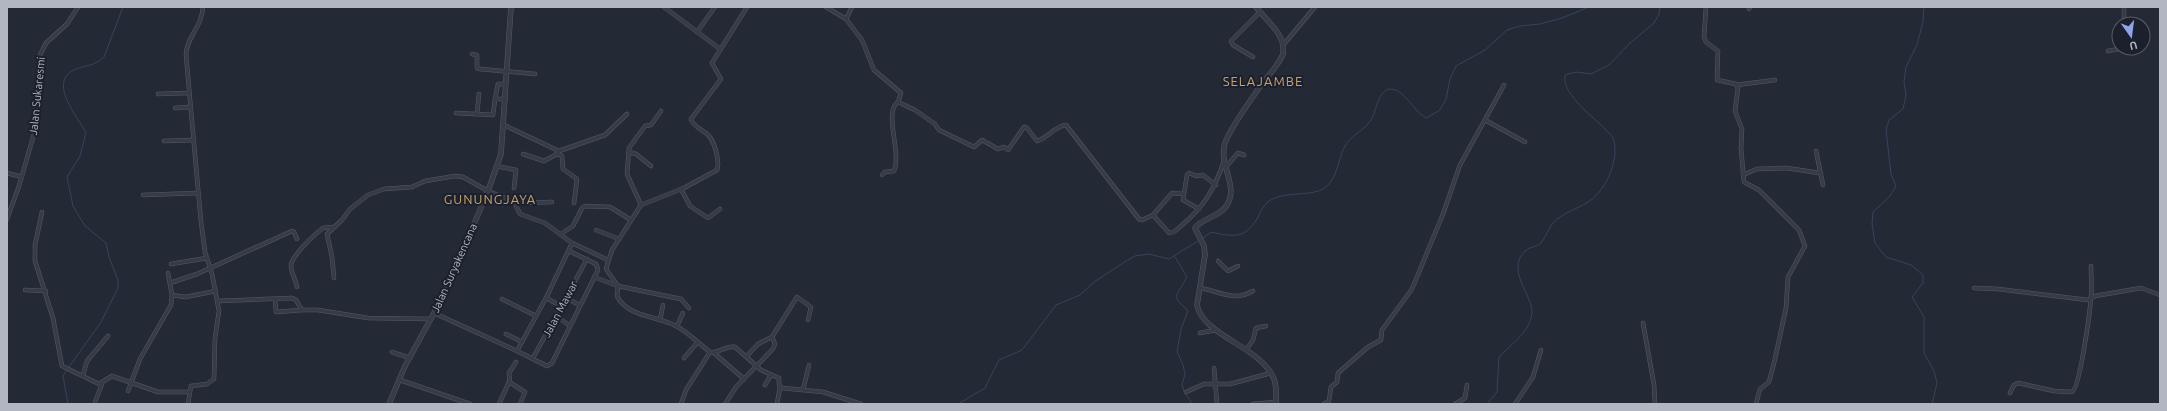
<svg xmlns="http://www.w3.org/2000/svg" width="2167" height="411" font-family="Ubuntu,sans-serif">
  <style>
    .lines { fill: none; stroke-linecap: round; stroke-linejoin: round }
    .stream { stroke: #3a425c; stroke-width: 1 }
    .minor-casing { stroke: #555965; stroke-width: 4.5 }
    .tertiary-casing { stroke: #555965; stroke-width: 5.5 }
    .minor { stroke: #373b47; stroke-width: 3.5 }
    .tertiary { stroke: #373b47; stroke-width: 4.5 }
    .labels { text-anchor: middle; stroke-width: 4; stroke-linejoin: round; paint-order: stroke }
    .street-label { font-size: 11px; fill: #b2b6c3; stroke: #1c202c }
    .quarter-label { font-size: 13px; letter-spacing: 1px; fill: #c6a26a; stroke: #1c202c }
  </style>
  <rect width="100%" height="100%" fill="#242936"/>
  <g class="lines">
    <g class="stream">
      <path d="M 1924,7 L 1923,22 L 1917,45 L 1906,67 L 1904,82 L 1906,95 L 1903,109 L 1889,120 L 1886,130 L 1891,174 L 1896,186 L 1890,196 L 1873,212 L 1872,224 L 1875,243 L 1886,257 L 1911,265 L 1923,275 L 1923,283 L 1912,297 L 1924,317 L 1924,353 L 1934,371 L 1937,383 L 1932,404"/>
      <path d="M 1203,238 L 1211,232 C 1233,237 1246,239 1258,217 C 1260,212 1263,206 1268,202 C 1284,189 1316,199 1328,185 C 1338,174 1338,160 1344,148 C 1350,135 1363,132 1371,120 C 1377,110 1376,98 1386,90 C 1402,84 1413,111 1426,118 L 1440,110 L 1446,99 L 1450,79 L 1456,66 L 1485,50 L 1507,30 L 1520,26 L 1540,24 L 1562,18 L 1589,7"/>
      <path d="M 1175,257 L 1187,277 L 1176,296 L 1178,301 L 1188,311 L 1181,329 L 1177,352 L 1183,365 L 1185,374 L 1182,385 L 1184,391 L 1192,404"/>
      <path d="M 69,367 L 101,322 L 118,288 L 118,280 L 109,257 L 106,243 L 85,226 L 73,206 L 67,177 L 80,156 L 86,133 C 78,117 46,81 76,69 C 86,65 95,66 104,57 L 123,7"/>
      <path d="M 67,370 L 63,376 L 68,404"/>
      <path d="M 958,404 L 985,388 L 999,360 L 1022,350 L 1056,305 L 1080,295 L 1094,282 L 1126,261 L 1135,256 L 1149,254 L 1169,259 L 1198,241"/>
      <path d="M 1487,404 L 1497,392 L 1499,357 C 1511,344 1529,333 1532,314 C 1534,296 1505,271 1525,251 C 1529,247 1537,247 1541,243 C 1546,237 1548,228 1554,222 C 1563,213 1577,209 1588,202 C 1603,193 1614,170 1615,153 C 1615,149 1615,142 1613,138 C 1601,121 1561,97 1565,75 L 1576,72 L 1591,74 L 1609,65 L 1629,44 L 1654,23 L 1659,14 L 1660,7"/>
    </g>
    <g class="minor-casing">
      <g id="minor">
        <path d="M 664,7 L 720,49"/>
        <path d="M 747,7 L 712,63 L 721,79 L 691,119 C 693,127 704,130 709,136 C 715,143 720,162 717,170 L 684,188 L 641,205 L 612,250 L 606,269 L 618,286 L 617,296 C 627,317 658,316 676,326 C 688,332 699,344 710,352 C 719,354 725,345 735,347 L 761,370 L 779,378 L 779,385 L 782,388 L 823,392 L 861,404"/>
        <path d="M 826,7 L 846,19 L 862,40 L 874,70 L 901,93 L 898,102 L 915,110 L 935,124 L 939,130 L 974,147 L 982,140 L 998,149 L 1004,147 L 1008,150 L 1024,127 L 1027,128 L 1037,141 C 1047,139 1056,125 1066,125 L 1139,219 L 1142,220 L 1153,215 L 1169,233 C 1174,233 1178,229 1182,225 C 1204,207 1215,188 1224,161"/>
        <path d="M 1706,7 L 1704,37 L 1706,42 L 1718,51 L 1717,80 L 1736,84 L 1738,88 L 1735,111 L 1742,129 L 1741,148 L 1744,182 L 1759,190 L 1799,230 L 1805,246 L 1788,277 L 1786,308 L 1775,359 L 1769,382 L 1760,389 L 1756,404"/>
        <path d="M 2124,7 L 2124,24"/>
        <path d="M 1749,9 L 1750,7"/>
        <path d="M 846,19 L 852,7"/>
        <path d="M 697,32 L 715,7"/>
        <path d="M 1284,44 L 1315,7"/>
        <path d="M 2108,51 L 2125,48"/>
        <path d="M 472,54 L 477,55 L 477,68 L 480,69 L 535,74"/>
        <path d="M 1253,57 L 1233,45 L 1231,41 L 1260,12"/>
        <path d="M 1736,85 L 1775,80"/>
        <path d="M 158,94 L 188,93"/>
        <path d="M 495,99 L 498,84 L 505,84"/>
        <path d="M 175,108 L 190,107"/>
        <path d="M 456,113 L 493,115 L 495,99 L 506,99"/>
        <path d="M 477,114 L 479,94"/>
        <path d="M 1485,120 L 1525,142"/>
        <path d="M 504,125 L 559,151 L 605,135 L 627,114"/>
        <path d="M 164,141 L 194,140"/>
        <path d="M 559,151 L 557,154 L 562,156 L 563,169 L 577,179 L 574,203"/>
        <path d="M 1816,151 L 1823,185"/>
        <path d="M 629,152 L 636,154 L 651,166"/>
        <path d="M 523,154 L 544,161 L 557,154"/>
        <path d="M 496,166 L 516,170 L 514,188"/>
        <path d="M 1225,168 L 1238,153 L 1244,155"/>
        <path d="M 7,173 L 22,177"/>
        <path d="M 882,175 L 885,172 L 894,171 C 902,152 883,112 898,102"/>
        <path d="M 1743,175 L 1757,169 L 1786,168 L 1820,173"/>
        <path d="M 681,189 L 690,206 L 708,218 L 720,209"/>
        <path d="M 143,195 L 198,193"/>
        <path d="M 515,203 L 552,202"/>
        <path d="M 641,205 L 627,174 L 629,148 L 645,126 L 651,125 L 661,111"/>
        <path d="M 1199,209 L 1183,200 L 1187,175 L 1189,173 L 1196,176 L 1203,175 L 1216,185"/>
        <path d="M 42,212 L 35,245 L 35,261 L 53,318 L 62,366 L 99,384 L 112,376 L 158,392 L 189,392"/>
        <path d="M 1153,215 L 1172,193 L 1183,194"/>
        <path d="M 7,219 L 19,186 L 34,134 L 40,55 L 46,43 L 67,24 L 78,7"/>
        <path d="M 596,230 L 619,239"/>
        <path d="M 561,234 L 573,226 L 582,208 L 585,206 L 610,207 L 631,220"/>
        <path d="M 569,251 L 596,264 L 598,270 L 552,363 L 547,366 L 517,351 L 547,296 L 572,243"/>
        <path d="M 1218,261 L 1228,271 L 1238,266"/>
        <path d="M 171,264 L 207,258"/>
        <path d="M 594,277 L 618,286 L 681,299 L 689,308"/>
        <path d="M 334,278 L 332,257 L 327,234 L 342,220 L 350,209 L 368,195 L 384,189 L 412,187 L 425,181 L 455,176 L 463,177 L 488,191 L 514,202 L 520,214 L 545,223 L 572,243 L 608,260"/>
        <path d="M 170,283 L 197,274 L 292,231 L 294,232 L 297,239"/>
        <path d="M 297,287 C 296,280 291,273 291,266 C 291,256 315,234 323,228 L 334,227"/>
        <path d="M 1201,288 C 1221,292 1234,302 1253,291"/>
        <path d="M 1974,288 L 1998,289 L 2088,300 L 2095,296 L 2141,288 L 2160,295"/>
        <path d="M 25,290 L 46,291"/>
        <path d="M 172,295 L 185,297 L 216,291"/>
        <path d="M 565,297 L 579,305"/>
        <path d="M 546,298 L 561,306"/>
        <path d="M 275,299 L 276,312 L 302,310"/>
        <path d="M 502,299 L 536,316"/>
        <path d="M 218,301 L 292,298 L 296,300 L 302,310 L 318,310 L 368,318 L 431,319"/>
        <path d="M 434,313 L 517,351"/>
        <path d="M 554,319 L 559,318 L 570,326"/>
        <path d="M 660,320 L 663,305"/>
        <path d="M 1643,323 L 1654,385 L 1655,404"/>
        <path d="M 677,326 L 683,313"/>
        <path d="M 1200,333 L 1216,330"/>
        <path d="M 506,334 L 522,342"/>
        <path d="M 1246,350 L 1253,340 L 1256,328 L 1266,326"/>
        <path d="M 392,352 L 410,358"/>
        <path d="M 714,353 L 744,379"/>
        <path d="M 747,356 L 758,344 L 772,337 L 797,297 L 811,307 L 808,320"/>
        <path d="M 533,358 L 587,259"/>
        <path d="M 684,358 L 697,343"/>
        <path d="M 1214,368 L 1217,404"/>
        <path d="M 83,375 L 87,361 L 108,336"/>
        <path d="M 400,380 L 470,404"/>
        <path d="M 510,382 L 509,373 L 516,362"/>
        <path d="M 765,385 L 771,375"/>
        <path d="M 803,390 L 809,365"/>
        <path d="M 128,391 L 140,359 L 171,305 L 172,295 L 168,273"/>
        <path d="M 1186,392 L 1204,384 L 1230,384 L 1271,373"/>
        <path d="M 2010,393 L 2014,385 L 2018,383 L 2054,391 L 2072,392 C 2080,388 2090,311 2091,297 C 2092,287 2091,277 2091,266"/>
        <path d="M 95,402 L 102,384"/>
        <path d="M 188,404 L 191,386 L 207,384 L 214,379 L 215,338 L 219,311 L 212,274 L 205,252 L 201,222 L 186,55 C 186,38 202,27 203,7"/>
        <path d="M 499,404 L 509,382 L 525,392 L 520,404"/>
        <path d="M 681,404 L 686,390 L 710,352"/>
        <path d="M 725,404 L 736,387 L 773,349 L 775,344 L 772,337"/>
        <path d="M 777,404 L 780,387"/>
        <path d="M 1253,404 L 1276,402"/>
        <path d="M 1324,404 L 1329,401 L 1331,387 L 1337,382 L 1338,373 L 1368,347 L 1381,340 L 1382,330 L 1412,289 L 1443,214 L 1460,165 L 1504,85"/>
        <path d="M 1455,404 L 1465,398 L 1467,385"/>
        <path d="M 1515,404 L 1533,377 L 1541,350"/>
      </g>
    </g>
    <g class="tertiary-casing">
      <g id="tertiary">
        <path d="M 1256,7 C 1267,22 1286,34 1283,54 C 1279,64 1271,73 1264,81 C 1253,97 1231,126 1225,143 C 1218,165 1239,185 1227,205 C 1219,218 1201,218 1195,228 L 1204,246 L 1205,255 L 1197,305 C 1203,336 1262,347 1274,379 C 1277,387 1276,396 1276,404"/>
        <path d="M 389,404 L 405,366 L 434,313 L 449,283 L 488,191 L 501,154 L 511,7"/>
      </g>
    </g>
    <use href="#minor" class="minor"/>
    <use href="#tertiary" class="tertiary"/>
  </g>
  <g class="labels">
    <g class="street-label">
      <text transform="translate(37 96) rotate(-84)" y="4">Jalan Sukaresmi</text>
      <text transform="translate(454 268) rotate(-66)" y="4">Jalan Suryakencana</text>
      <text transform="translate(560 309) rotate(-62)" y="4">Jalan Mawar</text>
    </g>
    <g class="quarter-label">
      <text x="1263" y="86">SELAJAMBE</text>
      <text x="490" y="204">GUNUNGJAYA</text>
    </g>
  </g>
  <rect width="2167" height="411" fill="none" stroke="#b2b6c3" stroke-width="16"/>
  <g transform="translate(2131 36) rotate(166)"><circle r="19" fill="#1c202c" stroke="#585c68"/>
  <path d="M0-3L7 15L0 10L-7 15Z" fill="#90a3ea"/>
  <text y="-6" font-size="11" font-weight="bold" text-anchor="middle" fill="#b2b6c3">U</text>
  </g>
</svg>
